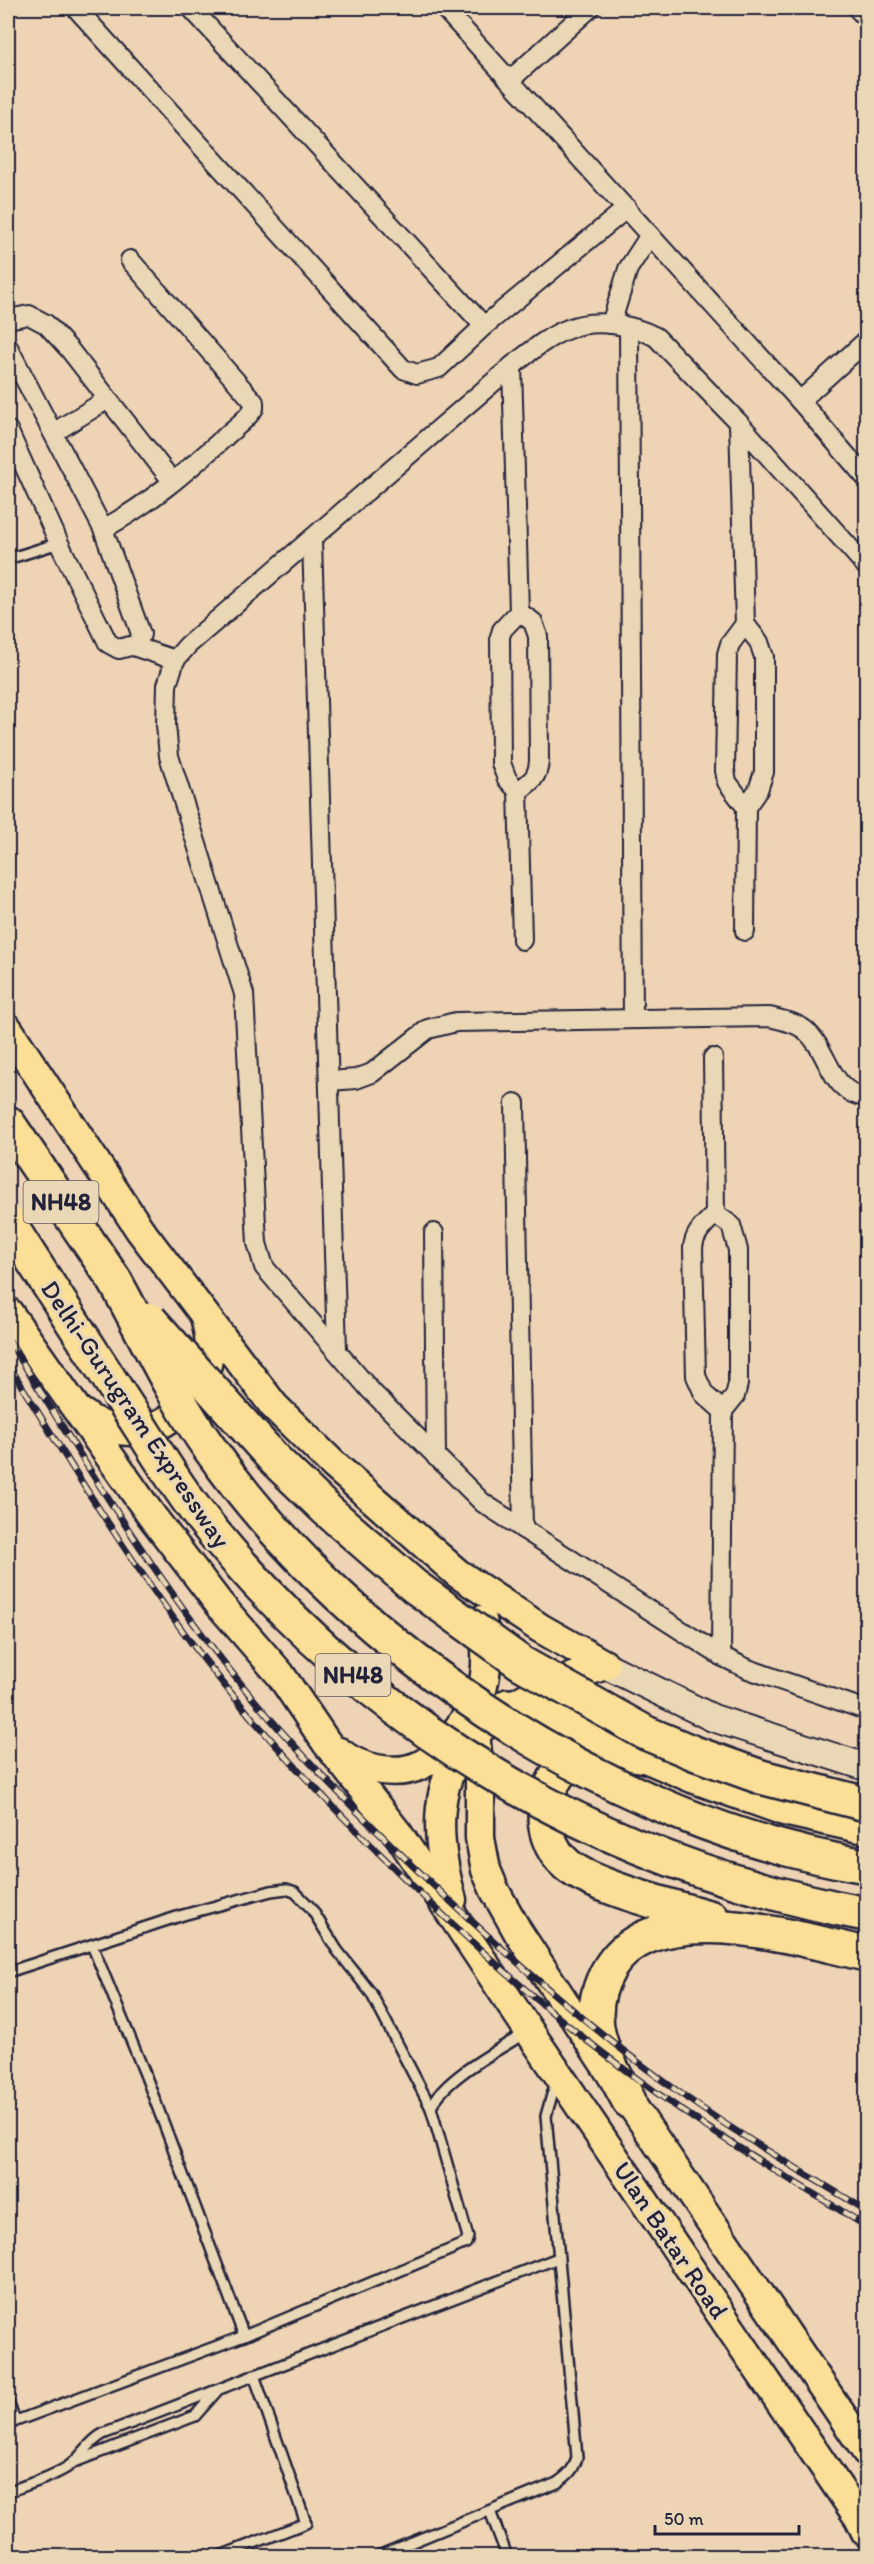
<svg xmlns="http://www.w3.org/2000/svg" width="874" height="2564" font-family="Itim,sans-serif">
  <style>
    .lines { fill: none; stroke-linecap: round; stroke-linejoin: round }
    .service-casing { stroke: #22223b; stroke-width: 14 }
    .minor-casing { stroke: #22223b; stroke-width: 22 }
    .secondary-casing { stroke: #22223b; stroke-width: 30 }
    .primary-casing { stroke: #22223b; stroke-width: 33 }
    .motorway-casing { stroke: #22223b; stroke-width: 38 }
    .service { stroke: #ead7b5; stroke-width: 9 }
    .minor { stroke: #ead7b5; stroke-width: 18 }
    .secondary { stroke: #ead7b5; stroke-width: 26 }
    .primary { stroke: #fbdf96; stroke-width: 28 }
    .motorway { stroke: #fbdf96; stroke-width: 33 }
    .rail-casing { stroke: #22223b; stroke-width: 7 }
    .rail { stroke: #ead7b5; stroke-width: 4.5; stroke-dasharray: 14; stroke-linecap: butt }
    .motorway-bridge-casing { stroke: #22223b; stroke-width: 38; stroke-linecap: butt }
    .motorway-bridge { stroke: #fbdf96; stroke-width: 33 }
    .labels { text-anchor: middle; stroke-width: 6; stroke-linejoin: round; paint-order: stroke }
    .shield { fill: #ead7b5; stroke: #5e5860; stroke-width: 1.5 }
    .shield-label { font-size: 24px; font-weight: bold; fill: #22223b }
    .street-label { font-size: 26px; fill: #22223b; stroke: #ead7b5 }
  </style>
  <rect width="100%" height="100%" fill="#eed3b4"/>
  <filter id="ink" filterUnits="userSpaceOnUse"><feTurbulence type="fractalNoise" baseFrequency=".0167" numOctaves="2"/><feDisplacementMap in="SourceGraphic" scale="12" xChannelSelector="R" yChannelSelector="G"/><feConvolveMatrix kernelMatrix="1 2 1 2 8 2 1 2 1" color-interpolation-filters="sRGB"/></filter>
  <g filter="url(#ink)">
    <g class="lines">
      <g class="service-casing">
        <g id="service">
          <path d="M 8,559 L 59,543"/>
          <path d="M 92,1945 L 145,2074 L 244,2336"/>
          <path d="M 8,1972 L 183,1915 L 271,1891 L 286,1889 L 295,1892 L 311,1908 L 337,1950 L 371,1993 L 431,2108"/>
          <path d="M 8,2402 L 15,2421"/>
          <path d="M 8,2424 L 244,2336 L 466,2243 L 468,2237 L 431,2108 C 442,2079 500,2049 527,2032"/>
          <path d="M 77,2461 L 195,2416 L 217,2391"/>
          <path d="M 8,2492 C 27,2484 52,2478 69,2466 C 83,2456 88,2442 103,2434 L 558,2258"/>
          <path d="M 490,2511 L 507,2556"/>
          <path d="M 220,2556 L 306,2523 L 254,2375"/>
          <path d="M 378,2556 L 557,2483 C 568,2475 574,2470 577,2457 L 546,2116 L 556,2081"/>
        </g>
      </g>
      <g class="minor-casing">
        <g id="minor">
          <path d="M 76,8 L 403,369 L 417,374 L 439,368 L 484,326 L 627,208"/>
          <path d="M 191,8 L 484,326"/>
          <path d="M 444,8 L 800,401 L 866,478"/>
          <path d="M 857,8 L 866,18"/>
          <path d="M 510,80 L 590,8"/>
          <path d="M 8,319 L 29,315 L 46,324 L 69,349 L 172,481"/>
          <path d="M 611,324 L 628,269 L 650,235"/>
          <path d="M 629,327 L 633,1019"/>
          <path d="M 8,347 L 103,529 L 141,634 L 138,644 L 119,649 L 108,643 L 59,543 L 8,430"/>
          <path d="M 512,366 L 519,612 L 502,630 L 500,637 L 501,763 L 507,779 L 518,791 L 522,940"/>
          <path d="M 800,401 L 866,341"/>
          <path d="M 739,423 L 745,624 L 759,642 L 764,657 L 764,772 L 758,790 L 746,807 L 745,931"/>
          <path d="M 53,433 L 108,399"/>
          <path d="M 103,529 C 148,505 187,471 225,437 C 234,428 248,419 254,408 L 254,402 L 130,260"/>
          <path d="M 312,540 L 337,1350"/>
          <path d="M 866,566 L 739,423 L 656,337 C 631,324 594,318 568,329 C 547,337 530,352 512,366 L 188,645 L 175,660 L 167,685 L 166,725 L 169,756 L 244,994 L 257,1243 L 264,1267 L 371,1391 L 483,1503 L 721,1656 L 748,1669 L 866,1710"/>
          <path d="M 745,624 L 730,644 L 727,654 L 725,771 L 727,782 L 746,807"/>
          <path d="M 133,646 L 175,660"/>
          <path d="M 518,791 C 531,782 538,777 539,761 L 538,636 L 533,622 L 519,612"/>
          <path d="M 713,1058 L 715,1214 C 705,1224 694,1233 693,1248 L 696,1376 L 704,1394 L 723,1411"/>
          <path d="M 330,1081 L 356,1079 L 372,1073 L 428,1029 L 456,1022 L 769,1017 C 781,1020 795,1022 805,1030 C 830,1051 829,1093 866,1097"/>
          <path d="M 515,1103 L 523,1529"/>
          <path d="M 715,1214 L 731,1225 L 738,1250 L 738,1384 L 735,1396 L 723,1411 L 721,1656"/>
          <path d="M 434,1233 L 436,1457"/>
        </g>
      </g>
      <g class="secondary-casing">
        <path id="secondary" d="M 605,1665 L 713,1718 L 866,1767"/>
      </g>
      <g class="primary-casing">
        <g id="primary">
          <path d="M 8,1029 L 140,1230 L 274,1406 L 334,1465 L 457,1573 L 540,1628 L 605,1665"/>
          <path d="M 8,1312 L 151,1515 L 220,1605 L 280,1674 L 326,1742 L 399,1835 L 529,2031 L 859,2518 L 866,2532"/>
          <path d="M 82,1413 C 135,1456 202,1416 209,1353 C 211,1340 208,1329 205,1317"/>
          <path d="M 475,1734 L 480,1780 L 480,1838 L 486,1870 L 495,1891 L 518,1932 L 629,2101 L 866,2451"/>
          <path d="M 339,1752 C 359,1769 396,1777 421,1765 C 439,1756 454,1735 465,1719 C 470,1712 477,1704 480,1696 C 489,1670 487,1645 482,1620"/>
          <path d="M 452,1900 C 411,1755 479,1709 605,1665"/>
        </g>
      </g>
      <g class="motorway-casing">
        <g id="motorway">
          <path d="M 8,1123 L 115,1281"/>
          <path d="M 508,1706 L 593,1733 L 694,1776 L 786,1809 L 866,1827"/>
          <path d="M 646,1756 C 625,1753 603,1747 583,1755 C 540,1773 532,1835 567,1865 C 593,1887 677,1908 712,1918"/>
          <path d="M 629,2101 C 605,2057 580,2019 609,1969 C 654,1893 798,1939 866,1954"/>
        </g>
      </g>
      <use href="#service" class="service"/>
      <use href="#minor" class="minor"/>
      <use href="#secondary" class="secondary"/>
      <use href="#primary" class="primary"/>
      <use href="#motorway" class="motorway"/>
      <g class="rail-casing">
        <g id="rail">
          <path d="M 8,1339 C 73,1444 138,1551 214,1650 C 278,1734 354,1810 430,1882 C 511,1959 596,2034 687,2098 C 745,2139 806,2174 866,2210"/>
          <path d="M 8,1364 C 70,1464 131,1564 203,1658 C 257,1728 318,1793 381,1855 C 475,1948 573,2037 683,2111 C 742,2152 805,2188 866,2226"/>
        </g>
      </g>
      <use href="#rail" class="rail"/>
      <g class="motorway-bridge-casing">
        <g id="motorway-bridge">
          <path d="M 8,1222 C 48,1285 89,1348 130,1411 C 153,1446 174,1483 200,1516 C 370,1730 599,1863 866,1914"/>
          <path d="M 115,1281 C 146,1337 173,1397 210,1449 C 354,1654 619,1826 866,1866"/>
          <path d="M 150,1320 L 275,1460 L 327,1510 L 414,1586 L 521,1663 L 646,1733 L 694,1753 L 761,1777 L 866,1804"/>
        </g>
      </g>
      <use href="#motorway-bridge" class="motorway-bridge"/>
    </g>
  </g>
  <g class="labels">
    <g class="shield">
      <rect x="23.5" y="1181" width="75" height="42" rx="4.5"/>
      <rect x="315.5" y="1654" width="75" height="42" rx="4.5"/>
    </g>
    <g class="shield-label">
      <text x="61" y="1210">NH48</text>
      <text x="353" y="1683">NH48</text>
    </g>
    <g class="street-label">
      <text transform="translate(136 1414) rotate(56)" y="9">Delhi-Gurugram Expressway</text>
      <text transform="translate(671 2240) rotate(56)" y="9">Ulan Batar Road</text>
    </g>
  </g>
  <rect width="874" height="2564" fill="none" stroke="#ead7b5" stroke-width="30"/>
  <rect x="15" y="15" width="844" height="2534" fill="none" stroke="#22223b" stroke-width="2" filter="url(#ink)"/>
  <path d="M655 2525v9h144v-9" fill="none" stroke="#22223b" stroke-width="3"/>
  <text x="664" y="2525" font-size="18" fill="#22223b" stroke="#ead7b5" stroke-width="4.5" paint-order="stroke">50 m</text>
</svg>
